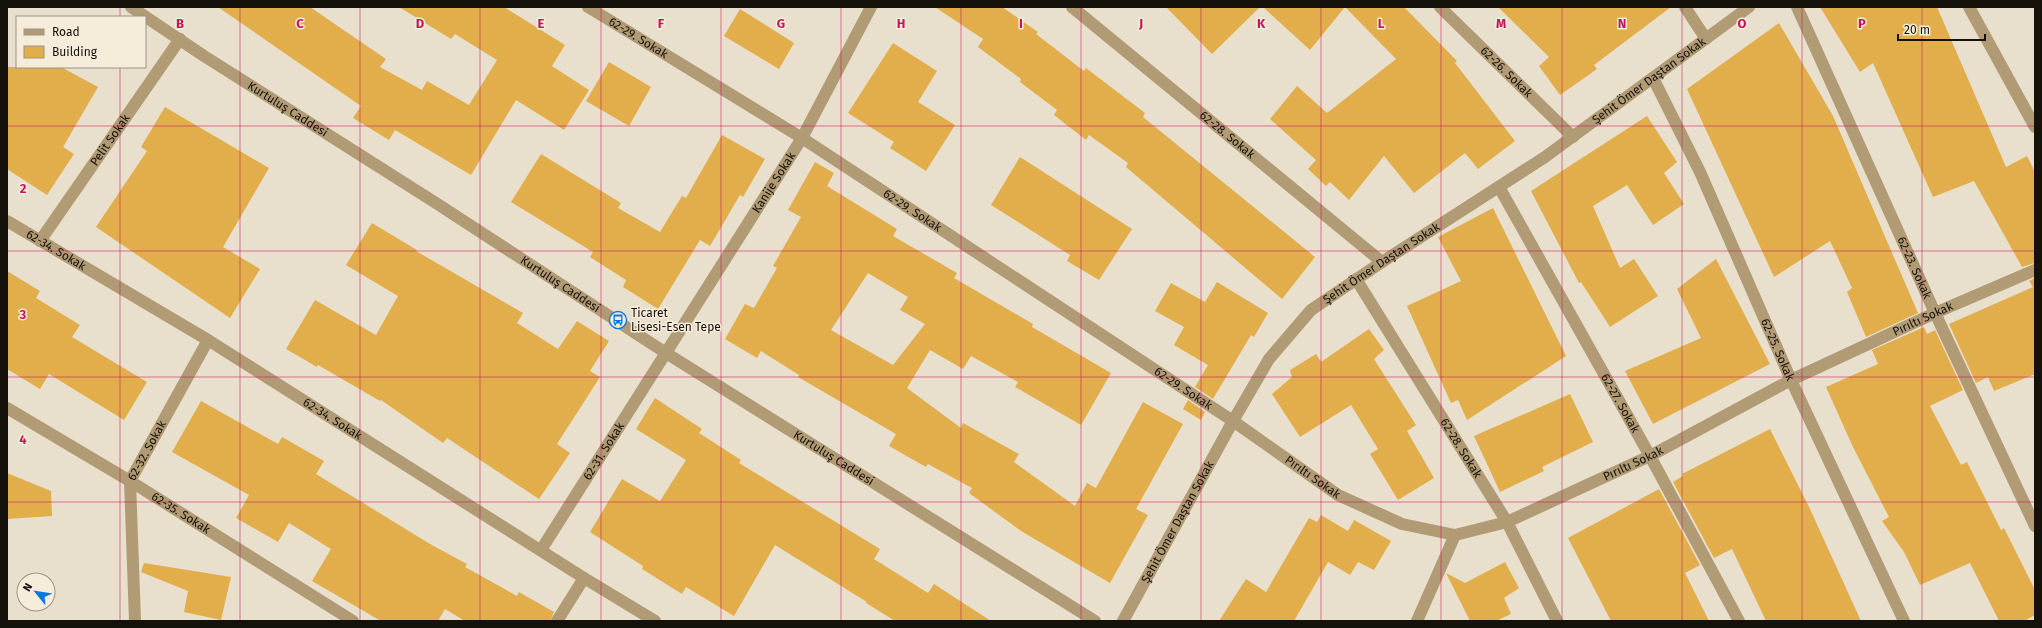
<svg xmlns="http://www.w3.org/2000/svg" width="2042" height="628" font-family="'Fira Sans',sans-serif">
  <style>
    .building { fill: #e1ae4b; fill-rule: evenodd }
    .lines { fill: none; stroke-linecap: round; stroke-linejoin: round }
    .service { stroke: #b19b75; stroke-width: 12 }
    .minor { stroke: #b19b75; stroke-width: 12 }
    .tertiary { stroke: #b19b75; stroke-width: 12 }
    .grid { fill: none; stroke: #c2185b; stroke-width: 1; stroke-opacity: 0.55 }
    .labels { text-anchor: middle; stroke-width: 3; stroke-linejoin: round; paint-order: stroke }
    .street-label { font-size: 12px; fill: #15110b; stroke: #f6ecda }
    .poi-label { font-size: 12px; fill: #15110b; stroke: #f6ecda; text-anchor: start }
    .grid-label { font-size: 13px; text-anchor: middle; font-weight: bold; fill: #c2185b; stroke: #f6ecda; stroke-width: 3; stroke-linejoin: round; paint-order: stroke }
  </style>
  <rect width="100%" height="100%" fill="#e9dfcd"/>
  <g class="building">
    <path d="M 218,7 L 310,7 L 386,59 L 380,67 L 422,90 L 427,81 L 469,105 L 497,60 L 455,34 L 451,39 L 399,7 L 504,7 L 565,45 L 552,66 L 589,90 L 564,130 L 516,100 L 471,175 L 395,130 L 389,140 L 353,118 L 361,106 Z"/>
    <path d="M 935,7 L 1002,7 L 1038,32 L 1036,34 L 1084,71 L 1086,68 L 1145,113 L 1143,117 L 1315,257 L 1282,299 L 1126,167 L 1128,163 L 1089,135 L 1086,140 L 1054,115 L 1057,110 L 1020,82 L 1021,79 L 978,47 L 983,39 Z"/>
    <path d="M 1166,7 L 1260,7 L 1212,54 Z"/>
    <path d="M 1263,7 L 1404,7 L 1457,61 L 1455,63 L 1515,141 L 1478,169 L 1465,153 L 1414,193 L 1384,156 L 1349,200 L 1330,182 L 1326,186 L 1308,169 L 1316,160 L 1270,119 L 1297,86 L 1327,113 L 1396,59 L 1345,7 L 1310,50 Z"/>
    <path d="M 1498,7 L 1671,7 L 1594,65 L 1597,69 L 1560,95 L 1539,66 L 1549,57 Z"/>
    <path d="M 1820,7 L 1937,7 L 2006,167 L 2027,156 L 2035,172 L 2035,263 L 2022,267 L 1974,181 L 1933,197 L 1873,63 L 1860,72 Z"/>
    <path d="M 740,9 L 794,43 L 779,69 L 724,36 Z"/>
    <path d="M 1779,23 L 1833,116 L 1918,313 L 1866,337 L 1847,292 L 1852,288 L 1830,241 L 1774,277 L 1687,89 Z"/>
    <path d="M 893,43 L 937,71 L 918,102 L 955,125 L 926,171 L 890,148 L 894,142 L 848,113 Z"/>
    <path d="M 609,62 L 651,87 L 629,126 L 586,101 Z"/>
    <path d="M 7,67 L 61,67 L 98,87 L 63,147 L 74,154 L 47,195 L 7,169 Z"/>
    <path d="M 165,107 L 269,168 L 223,247 L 260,269 L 230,318 L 96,227 L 147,151 L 141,147 Z"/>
    <path d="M 1647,116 L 1677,162 L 1664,173 L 1684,204 L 1653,225 L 1627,185 L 1593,206 L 1620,268 L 1634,259 L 1658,296 L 1610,327 L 1581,282 L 1579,283 L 1531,191 Z"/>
    <path d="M 722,135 L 765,159 L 743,197 L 740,195 L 710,246 L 700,240 L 658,309 L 623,287 L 626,280 L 590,257 L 593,252 L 511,202 L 541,154 L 621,203 L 618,208 L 660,232 L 682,196 L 686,198 Z"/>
    <path d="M 1020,157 L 1132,229 L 1099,280 L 1067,261 L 1070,255 L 991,205 Z"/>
    <path d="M 815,162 L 834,173 L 827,186 L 897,229 L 893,236 L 957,273 L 954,278 L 1033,324 L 1032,327 L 1111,373 L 1081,425 L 1015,387 L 1018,382 L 971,356 L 963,369 L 930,350 L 907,388 L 961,428 L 963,423 L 1019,454 L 1014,462 L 1075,506 L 1087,483 L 1096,488 L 1143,402 L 1183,424 L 1136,509 L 1148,515 L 1110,583 L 1021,531 L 969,493 L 972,488 L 928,464 L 926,467 L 889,446 L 896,434 L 798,377 L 799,375 L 761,351 L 757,358 L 725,339 L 745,304 L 754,308 L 777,268 L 773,266 L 801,217 L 788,210 ZM 868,273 L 908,297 L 900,310 L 925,324 L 893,365 L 831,330 Z"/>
    <path d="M 1493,208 L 1566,356 L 1467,420 L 1458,400 L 1451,403 L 1407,306 L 1461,281 L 1438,237 Z"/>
    <path d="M 372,223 L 417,250 L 416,251 L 523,313 L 517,323 L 558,349 L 577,321 L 609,341 L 590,371 L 600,377 L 557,444 L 570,453 L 539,499 L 447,438 L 443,443 L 381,400 L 380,401 L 318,365 L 317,367 L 286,349 L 315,300 L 376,335 L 398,296 L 346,265 Z"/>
    <path d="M 1716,259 L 1770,364 L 1653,424 L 1625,371 L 1701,338 L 1677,289 Z"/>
    <path d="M 7,271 L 40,291 L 36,298 L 80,325 L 72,337 L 147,382 L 124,420 L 49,374 L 40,389 L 7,369 Z"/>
    <path d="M 2035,278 L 2035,374 L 1994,391 L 1988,377 L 1976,383 L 1949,324 L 2033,287 L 2029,281 Z"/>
    <path d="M 1217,282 L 1268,313 L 1254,337 L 1251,335 L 1213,399 L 1195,387 L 1208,365 L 1174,345 L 1184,327 L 1155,311 L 1171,283 L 1205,302 Z"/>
    <path d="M 1924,327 L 1927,334 L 1935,330 L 1963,390 L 1930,406 L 1961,465 L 1967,462 L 2001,530 L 2004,528 L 2035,590 L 2035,615 L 2024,621 L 1999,621 L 1970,563 L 1920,585 L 1904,552 L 1882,521 L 1889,517 L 1853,447 L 1826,387 L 1878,364 L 1872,350 Z"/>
    <path d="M 1369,329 L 1384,350 L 1374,359 L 1416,425 L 1407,431 L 1434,478 L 1398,500 L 1370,454 L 1378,449 L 1351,405 L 1300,437 L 1272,394 L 1292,377 L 1290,370 L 1316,354 L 1321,362 Z"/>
    <path d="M 1570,394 L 1593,442 L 1542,467 L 1544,471 L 1500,492 L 1474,436 Z"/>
    <path d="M 655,398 L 702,429 L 699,433 L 741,460 L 739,463 L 880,549 L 874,559 L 928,593 L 934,584 L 991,621 L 895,621 L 866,603 L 867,602 L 775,545 L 734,616 L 686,587 L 682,594 L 642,569 L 643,566 L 590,532 L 622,479 L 660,501 L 686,460 L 636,429 Z"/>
    <path d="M 1188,400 L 1205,412 L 1201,420 L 1183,409 Z"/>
    <path d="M 201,401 L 278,444 L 282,437 L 324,461 L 316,474 L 430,544 L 467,564 L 465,567 L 517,596 L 519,592 L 554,612 L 550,621 L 465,621 L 445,609 L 438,621 L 381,621 L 312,581 L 331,549 L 289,523 L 278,542 L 236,518 L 249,495 L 172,452 Z"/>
    <path d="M 1770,429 L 1810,509 L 1861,621 L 1766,621 L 1732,549 L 1714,558 L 1673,482 L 1683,476 L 1682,474 Z"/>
    <path d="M 7,473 L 51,491 L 52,516 L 7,519 Z"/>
    <path d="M 1659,489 L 1700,565 L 1685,573 L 1709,621 L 1611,621 L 1568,538 Z"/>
    <path d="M 1321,515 L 1348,531 L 1354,520 L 1391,541 L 1374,570 L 1358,562 L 1350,575 L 1328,562 L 1294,621 L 1219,621 L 1246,579 L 1266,592 L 1309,518 L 1317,522 Z"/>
    <path d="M 1505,562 L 1519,588 L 1504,598 L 1511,614 L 1496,621 L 1470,621 L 1446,573 L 1465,583 Z"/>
    <path d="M 144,563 L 231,577 L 221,620 L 184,612 L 188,591 L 141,572 Z"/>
  </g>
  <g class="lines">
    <path class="service" d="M 1417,621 L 1455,535"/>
    <g class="minor">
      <path id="s1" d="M 588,7 L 802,138 L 1233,421 L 1338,495 L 1402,524 L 1455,535 L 1507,522 L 1650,456 L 1791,380 L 1935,313 L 2035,270"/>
      <path id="s2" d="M 1072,7 L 1382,262"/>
      <path id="s3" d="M 1440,7 L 1573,137"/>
      <path d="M 1685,7 L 1706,39"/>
      <path id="s4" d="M 1797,7 L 1935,313 L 2035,526"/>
      <path d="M 1969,7 L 2035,127"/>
      <path id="s5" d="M 1653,78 L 1700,172 L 1791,380 L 1904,621"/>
      <path id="s6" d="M 1499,187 L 1650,456 L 1739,621"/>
      <path id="s7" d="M 7,221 L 208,340 L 584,578 L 655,621"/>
      <path id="s8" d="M 40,241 L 180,39"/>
      <path id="s9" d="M 1356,279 L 1507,522 L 1557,621"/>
      <path id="s10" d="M 7,408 L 130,481 L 353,621"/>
      <path id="s11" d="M 541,550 L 802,138 L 871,7"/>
      <path id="s12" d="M 135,621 L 130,481 L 208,340"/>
      <path d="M 557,621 L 584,578"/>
      <path id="s13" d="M 1123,621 L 1233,421 L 1269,359 L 1311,310 L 1382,262 L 1545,157 L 1749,7"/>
    </g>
    <path class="tertiary" id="s14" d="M 131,7 L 204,56 L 436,203 L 666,353 L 1095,621"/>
  </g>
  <path class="grid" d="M 120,7 L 120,17M 240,7 L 240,621M 360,7 L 360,621M 480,7 L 480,621M 601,7 L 601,621M 721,7 L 721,621M 841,7 L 841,621M 961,7 L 961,621M 1081,7 L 1081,621M 1201,7 L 1201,621M 1321,7 L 1321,621M 1441,7 L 1441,621M 1562,7 L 1562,621M 1682,7 L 1682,621M 1802,7 L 1802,621M 1922,7 L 1922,621M 120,67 L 120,621M 7,126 L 2035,126M 7,251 L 2035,251M 7,377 L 2035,377M 7,502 L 2035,502"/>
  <defs>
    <g id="bus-ring" transform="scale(0.9)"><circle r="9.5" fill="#f6ecda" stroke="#0579e0" stroke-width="1.5"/><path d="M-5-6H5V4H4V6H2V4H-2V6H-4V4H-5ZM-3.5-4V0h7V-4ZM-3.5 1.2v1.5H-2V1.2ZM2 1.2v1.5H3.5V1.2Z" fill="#0579e0"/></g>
  </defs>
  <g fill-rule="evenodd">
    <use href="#bus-ring" x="618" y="320"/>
  </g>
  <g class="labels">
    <g class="street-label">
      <text dy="4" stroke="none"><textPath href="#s1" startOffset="59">62-29. Sokak</textPath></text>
      <text dy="4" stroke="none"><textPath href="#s3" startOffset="93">62-26. Sokak</textPath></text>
      <text dy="4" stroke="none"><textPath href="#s13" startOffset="773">Şehit Ömer Daştan Sokak</textPath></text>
      <text dy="4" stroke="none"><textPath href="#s14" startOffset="187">Kurtuluş Caddesi</textPath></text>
      <text dy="4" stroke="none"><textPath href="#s2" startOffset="201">62-28. Sokak</textPath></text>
      <text dy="4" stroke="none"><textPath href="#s8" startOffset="123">Pelit Sokak</textPath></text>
      <text dy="4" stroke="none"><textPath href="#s11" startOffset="435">Kanije Sokak</textPath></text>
      <text dy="4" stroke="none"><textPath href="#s1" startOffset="383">62-29. Sokak</textPath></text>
      <text dy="4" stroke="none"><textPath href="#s7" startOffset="57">62-34. Sokak</textPath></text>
      <text dy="4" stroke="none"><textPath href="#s13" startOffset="449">Şehit Ömer Daştan Sokak</textPath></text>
      <text dy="4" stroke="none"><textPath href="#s4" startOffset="286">62-23. Sokak</textPath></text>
      <text dy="4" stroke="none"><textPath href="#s14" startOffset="511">Kurtuluş Caddesi</textPath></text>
      <text dy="4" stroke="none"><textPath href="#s1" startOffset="1536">Pırıltı Sokak</textPath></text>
      <text dy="4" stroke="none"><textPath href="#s5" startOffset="299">62-25. Sokak</textPath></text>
      <text dy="4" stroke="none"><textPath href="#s1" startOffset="707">62-29. Sokak</textPath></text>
      <text dy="4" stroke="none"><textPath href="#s6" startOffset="248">62-27. Sokak</textPath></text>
      <text dy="4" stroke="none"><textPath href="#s7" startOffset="381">62-34. Sokak</textPath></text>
      <text dy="4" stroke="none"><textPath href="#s9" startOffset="199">62-28. Sokak</textPath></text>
      <text dy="4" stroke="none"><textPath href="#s12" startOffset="175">62-32. Sokak</textPath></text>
      <text dy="4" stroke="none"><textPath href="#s11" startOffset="117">62-31. Sokak</textPath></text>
      <text dy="4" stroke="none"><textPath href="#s14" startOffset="835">Kurtuluş Caddesi</textPath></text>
      <text dy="4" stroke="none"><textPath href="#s1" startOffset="1212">Pırıltı Sokak</textPath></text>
      <text dy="4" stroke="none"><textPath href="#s1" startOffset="864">Pırıltı Sokak</textPath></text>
      <text dy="4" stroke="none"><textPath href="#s10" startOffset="203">62-35. Sokak</textPath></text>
      <text dy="4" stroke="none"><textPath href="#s13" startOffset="113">Şehit Ömer Daştan Sokak</textPath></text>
    </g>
    <g class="poi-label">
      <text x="631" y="317">Ticaret<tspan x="631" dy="14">Lisesi-Esen Tepe</tspan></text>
    </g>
  </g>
  <g class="grid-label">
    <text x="180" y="28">B</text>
    <text x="300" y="28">C</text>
    <text x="420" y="28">D</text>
    <text x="541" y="28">E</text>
    <text x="661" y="28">F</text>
    <text x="781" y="28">G</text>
    <text x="901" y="28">H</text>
    <text x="1021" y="28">I</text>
    <text x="1141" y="28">J</text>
    <text x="1261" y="28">K</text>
    <text x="1381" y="28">L</text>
    <text x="1501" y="28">M</text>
    <text x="1622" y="28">N</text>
    <text x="1742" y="28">O</text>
    <text x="1862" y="28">P</text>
    <text x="23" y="193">2</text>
    <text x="23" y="319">3</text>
    <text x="23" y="444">4</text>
  </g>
  <rect width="2042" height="628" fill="none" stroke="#15110b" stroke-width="16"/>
  <rect x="16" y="16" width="130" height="52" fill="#f6ecda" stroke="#9c9487"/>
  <rect x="24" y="29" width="20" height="6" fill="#b19b75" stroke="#9c9487"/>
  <text x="52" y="36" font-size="12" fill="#15110b">Road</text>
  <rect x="24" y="46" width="20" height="12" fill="#e1ae4b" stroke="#9c9487"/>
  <text x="52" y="56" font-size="12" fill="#15110b">Building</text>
  <g transform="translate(36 592) rotate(300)"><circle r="19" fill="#f6ecda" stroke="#9c9487"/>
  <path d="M0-3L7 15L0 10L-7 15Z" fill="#0579e0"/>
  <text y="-6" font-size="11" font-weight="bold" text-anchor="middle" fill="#15110b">N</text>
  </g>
  <path d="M1898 34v6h87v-6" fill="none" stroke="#15110b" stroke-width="2"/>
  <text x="1904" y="34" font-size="12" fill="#15110b" stroke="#f6ecda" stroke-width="3" paint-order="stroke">20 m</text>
</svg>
